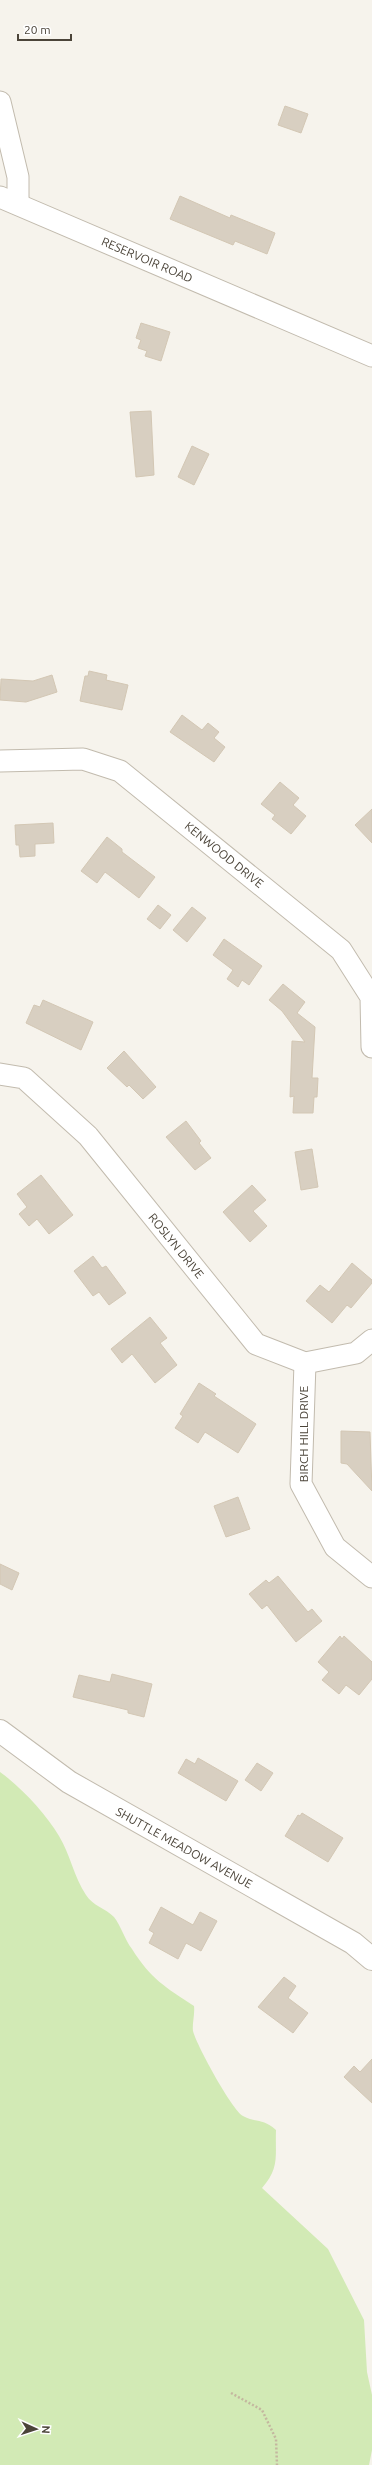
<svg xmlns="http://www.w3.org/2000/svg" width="372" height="2465" font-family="Ubuntu,sans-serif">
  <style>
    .green { fill: #d2eab5 }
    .building { fill: #d8cfc1; stroke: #d3c7b4 }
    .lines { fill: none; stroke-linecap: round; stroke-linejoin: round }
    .minor-casing { stroke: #c2bbae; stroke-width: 23 }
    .tertiary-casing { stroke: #c2bbae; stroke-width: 24 }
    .path { stroke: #c4b79f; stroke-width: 2.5; stroke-dasharray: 2 2; stroke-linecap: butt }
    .minor { stroke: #fff; stroke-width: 21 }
    .tertiary { stroke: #fff; stroke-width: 22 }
    .labels { text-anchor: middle; stroke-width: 3; stroke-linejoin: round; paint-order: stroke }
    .street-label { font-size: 12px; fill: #4b4439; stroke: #fff }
  </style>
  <rect width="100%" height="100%" fill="#f6f3ec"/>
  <path class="green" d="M 0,1772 C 21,1787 46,1814 59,1836 C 70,1854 74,1877 86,1895 C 93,1906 105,1908 114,1917 C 121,1926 125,1940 132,1949 C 151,1979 165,1987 194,2006 C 195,2014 192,2024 193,2031 C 196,2044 232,2110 243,2116 C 256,2123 263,2118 276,2130 C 275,2156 280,2168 262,2188 L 328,2249 L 364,2320 L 367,2372 L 372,2395 L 372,2450 L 369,2465 L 0,2465 Z"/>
  <g class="building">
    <path d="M 285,106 L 308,114 L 301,133 L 278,125 Z"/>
    <path d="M 180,196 L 230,218 L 231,215 L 275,233 L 267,254 L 235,241 L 233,245 L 170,219 Z"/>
    <path d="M 141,323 L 170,332 L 161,361 L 145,356 L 147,351 L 138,348 L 141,340 L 136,338 Z"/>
    <path d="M 151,411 L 154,475 L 136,477 L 130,412 Z"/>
    <path d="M 192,446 L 209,454 L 194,485 L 178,477 Z"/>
    <path d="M 89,671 L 107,675 L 106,680 L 128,685 L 122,710 L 80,701 L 85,676 L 88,676 Z"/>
    <path d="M 52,675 L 57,692 L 26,702 L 0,700 L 1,679 L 33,681 Z"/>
    <path d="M 182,715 L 202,730 L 208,723 L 219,732 L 214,738 L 225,747 L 214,762 L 170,732 Z"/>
    <path d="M 280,782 L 299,798 L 293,805 L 306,816 L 291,834 L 272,819 L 275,815 L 261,804 Z"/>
    <path d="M 372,809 L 372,843 L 355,825 Z"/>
    <path d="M 53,823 L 54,843 L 35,844 L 35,856 L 20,857 L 19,845 L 16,845 L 15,825 Z"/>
    <path d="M 107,837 L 122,849 L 122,852 L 155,877 L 139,898 L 105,872 L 97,883 L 81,871 Z"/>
    <path d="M 158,905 L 171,915 L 160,929 L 147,919 Z"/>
    <path d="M 192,907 L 206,918 L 187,942 L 173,930 Z"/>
    <path d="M 224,939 L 262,966 L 249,985 L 242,980 L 238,987 L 227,979 L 233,970 L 213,955 Z"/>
    <path d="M 283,984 L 305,1002 L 297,1013 L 315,1027 L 312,1078 L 318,1078 L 317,1097 L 314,1097 L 313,1113 L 293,1113 L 294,1096 L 290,1097 L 292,1041 L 305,1042 L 282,1011 L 269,1000 Z"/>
    <path d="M 43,1000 L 93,1022 L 81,1050 L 26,1023 L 34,1005 L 40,1007 Z"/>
    <path d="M 124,1051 L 156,1087 L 143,1099 L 129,1085 L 127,1087 L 107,1068 Z"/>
    <path d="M 186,1121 L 201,1141 L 199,1143 L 211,1158 L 195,1170 L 166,1137 Z"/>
    <path d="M 312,1149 L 318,1187 L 301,1190 L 295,1152 Z"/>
    <path d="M 41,1175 L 73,1215 L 49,1234 L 37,1219 L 29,1226 L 19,1214 L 27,1207 L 17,1194 Z"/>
    <path d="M 252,1185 L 266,1200 L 253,1211 L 267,1226 L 250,1242 L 223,1212 Z"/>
    <path d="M 93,1256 L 102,1268 L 106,1266 L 126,1293 L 109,1305 L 99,1292 L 93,1296 L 74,1271 Z"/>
    <path d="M 352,1263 L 372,1280 L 372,1283 L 351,1308 L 347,1305 L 332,1323 L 306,1301 L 320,1285 L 329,1292 Z"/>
    <path d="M 150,1317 L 167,1338 L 160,1343 L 177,1365 L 155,1383 L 132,1354 L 122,1363 L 111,1349 Z"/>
    <path d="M 199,1383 L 216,1394 L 214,1396 L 256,1424 L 238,1453 L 205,1432 L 198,1443 L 175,1428 L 183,1416 L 180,1414 Z"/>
    <path d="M 341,1431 L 370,1432 L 372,1491 L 347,1464 L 341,1463 Z"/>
    <path d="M 238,1497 L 250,1529 L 226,1537 L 214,1506 Z"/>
    <path d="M 0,1564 L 19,1573 L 12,1590 L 0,1584 Z"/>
    <path d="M 278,1576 L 308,1612 L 312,1609 L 322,1621 L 296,1642 L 267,1605 L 262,1609 L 249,1594 L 266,1580 L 269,1583 Z"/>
    <path d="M 340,1636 L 342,1639 L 344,1636 L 372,1662 L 372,1679 L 359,1695 L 346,1685 L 339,1694 L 322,1680 L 329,1672 L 318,1662 Z"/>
    <path d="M 112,1674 L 152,1684 L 144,1717 L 128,1713 L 128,1710 L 73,1697 L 79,1675 L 110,1682 Z"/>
    <path d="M 198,1758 L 238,1781 L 226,1801 L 178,1773 L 186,1759 L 195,1764 Z"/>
    <path d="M 257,1763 L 273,1773 L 261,1791 L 245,1780 Z"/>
    <path d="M 302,1813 L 343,1838 L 328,1862 L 285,1836 L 298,1815 L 300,1816 Z"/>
    <path d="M 161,1907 L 193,1925 L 200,1912 L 217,1921 L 201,1951 L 186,1943 L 178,1959 L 149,1943 L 154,1933 L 149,1930 Z"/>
    <path d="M 284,1977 L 296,1986 L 288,1998 L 308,2013 L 293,2033 L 258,2007 Z"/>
    <path d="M 372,2059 L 372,2103 L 344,2077 L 354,2066 L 360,2072 Z"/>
  </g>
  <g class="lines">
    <g class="minor-casing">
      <g id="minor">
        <path d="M 0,102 L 18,177 L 18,204"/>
        <path d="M 0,197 L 372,356"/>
        <path d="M 0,761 L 83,759 L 120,771 L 341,950 L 371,997 L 372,1047"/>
        <path d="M 0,1074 L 24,1078 L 88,1136 L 256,1344 L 305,1363 L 356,1353 L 372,1340"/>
        <path d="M 305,1363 L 301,1484 L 335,1547 L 372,1577"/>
      </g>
    </g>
    <g class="tertiary-casing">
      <path id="tertiary" d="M 0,1731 L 69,1782 L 353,1943 L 372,1959"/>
    </g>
    <path class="path" d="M 231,2393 L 262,2410 L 276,2439 L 277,2465"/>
    <use href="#minor" class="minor"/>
    <use href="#tertiary" class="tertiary"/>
  </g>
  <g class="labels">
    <g class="street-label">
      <text transform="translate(147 260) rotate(23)" y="4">RESERVOIR ROAD</text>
      <text transform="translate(224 855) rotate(39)" y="4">KENWOOD DRIVE</text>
      <text transform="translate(176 1246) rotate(51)" y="4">ROSLYN DRIVE</text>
      <text transform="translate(304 1434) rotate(-90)" y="4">BIRCH HILL DRIVE</text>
      <text transform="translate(184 1848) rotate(29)" y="4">SHUTTLE MEADOW AVENUE</text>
    </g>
  </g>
  <g transform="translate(36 2429) rotate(93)" stroke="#ffffff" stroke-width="3" paint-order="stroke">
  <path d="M0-3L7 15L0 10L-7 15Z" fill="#4b4439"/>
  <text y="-6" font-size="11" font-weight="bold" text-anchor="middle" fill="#4b4439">N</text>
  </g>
  <path d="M18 34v6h53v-6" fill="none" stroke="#4b4439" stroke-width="2"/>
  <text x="24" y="34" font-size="12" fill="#4b4439" stroke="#ffffff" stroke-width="3" paint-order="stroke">20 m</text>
</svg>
